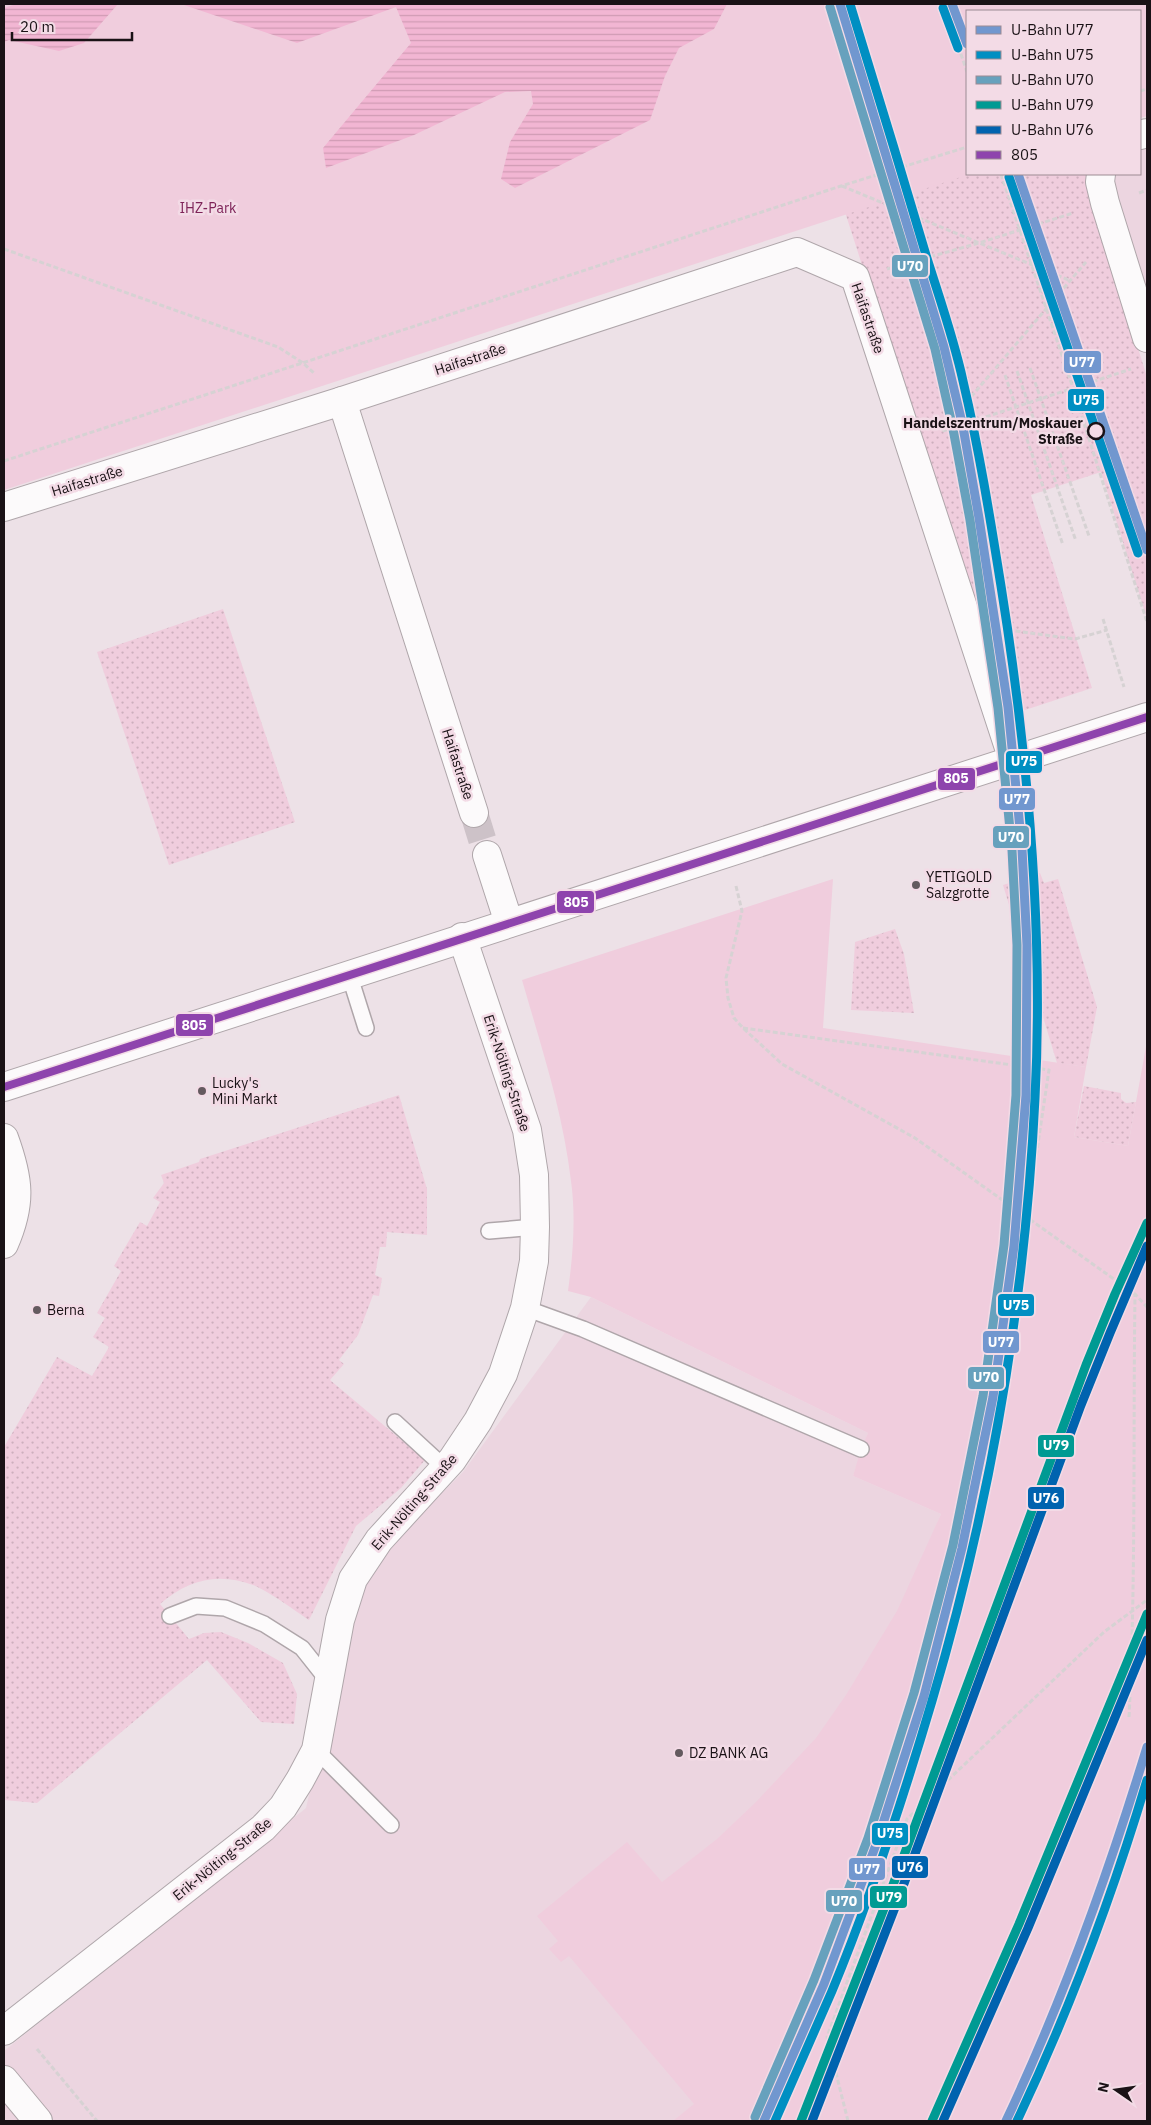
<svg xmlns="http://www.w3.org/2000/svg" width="1151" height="2125" font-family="'IBM Plex Sans',sans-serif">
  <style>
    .built { fill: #ecd5e0 }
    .grass { fill: url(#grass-dots) }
    .park { fill: #f0cddd }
    .water { fill: url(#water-rules) }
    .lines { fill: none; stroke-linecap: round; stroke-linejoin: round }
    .street-tunnel { stroke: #cdc2c8; stroke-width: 28; stroke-dasharray: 28 14; stroke-linecap: butt }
    .lane-casing { stroke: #afa6aa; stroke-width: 18 }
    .street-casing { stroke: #afa6aa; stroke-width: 30 }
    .secondary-casing { stroke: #afa6aa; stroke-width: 30 }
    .path { stroke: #d6d2d3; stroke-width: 3; stroke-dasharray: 5 2.5; stroke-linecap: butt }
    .lane { stroke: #fcfafb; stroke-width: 15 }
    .street { stroke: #fcfafb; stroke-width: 28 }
    .secondary { stroke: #fcfafb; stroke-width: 28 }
    .bus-1-casing { stroke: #f3dbe6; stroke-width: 11 }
    .bus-1 { stroke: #8e44ad; stroke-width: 8 }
    .metro-1-casing { stroke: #f3dbe6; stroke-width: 12 }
    .metro-2-casing { stroke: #f3dbe6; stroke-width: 12 }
    .metro-3-casing { stroke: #f3dbe6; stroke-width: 12 }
    .metro-4-casing { stroke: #f3dbe6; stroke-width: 12 }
    .metro-5-casing { stroke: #f3dbe6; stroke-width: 12 }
    .metro-1 { stroke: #7197cf; stroke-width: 9 }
    .metro-2 { stroke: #008fc2; stroke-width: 9 }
    .metro-3 { stroke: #67a1bd; stroke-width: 9 }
    .metro-4 { stroke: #009a93; stroke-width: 9 }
    .metro-5 { stroke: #0063af; stroke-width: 9 }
    .stop-dot { fill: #f3dbe6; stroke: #1a1216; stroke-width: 2.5 }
    .poi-dot { fill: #645a5f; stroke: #f3dbe6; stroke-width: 2 }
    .labels { text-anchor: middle; stroke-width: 5; stroke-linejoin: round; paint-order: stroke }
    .park-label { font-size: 14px; fill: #7e2358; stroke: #f3dbe6 }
    .street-label { font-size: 14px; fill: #1a1216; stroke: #f3dbe6 }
    .stop-label { font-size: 14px; font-weight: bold; fill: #1a1216; stroke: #f3dbe6; text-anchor: end }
    .poi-label { font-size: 14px; fill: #1a1216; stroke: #f3dbe6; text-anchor: start }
    .line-badge { stroke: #f3dbe6; stroke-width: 2 }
    .badge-label { font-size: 14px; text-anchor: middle; font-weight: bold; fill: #fff }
  </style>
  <defs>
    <pattern id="grass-dots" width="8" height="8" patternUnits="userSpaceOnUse" patternTransform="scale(1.25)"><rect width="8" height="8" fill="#f0cddd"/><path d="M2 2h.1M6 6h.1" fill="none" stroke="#cdafbd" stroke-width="1.8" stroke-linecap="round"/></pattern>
    <pattern id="water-rules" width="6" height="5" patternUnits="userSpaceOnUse" patternTransform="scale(1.25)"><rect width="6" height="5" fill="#f2b6d3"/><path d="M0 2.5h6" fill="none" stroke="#cf9bb4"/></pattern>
  </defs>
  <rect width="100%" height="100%" fill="#ede1e7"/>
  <g class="built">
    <path d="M 1147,142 L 1147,314 L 1111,174 L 1140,174 L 1140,145 Z"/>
    <path d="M 591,1297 L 868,1433 L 853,1476 L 941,1514 L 699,2105 L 680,2121 L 4,2121 L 4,2051 L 306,1808 L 360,1576 L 463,1472 Z"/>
  </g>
  <g class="grass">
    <path d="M 967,174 L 1087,174 L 1087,186 L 1147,377 L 1147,619 L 1101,472 L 1031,495 L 1092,688 L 1007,716 L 836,184 Z"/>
    <path d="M 223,609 L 295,822 L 169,865 L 97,652 Z"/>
    <path d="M 1040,873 L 1044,883 L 1058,879 L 1097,1007 L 1086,1067 L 1057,1063 L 1003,885 Z"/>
    <path d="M 895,929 L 904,954 L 914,1013 L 851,1010 L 855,942 Z"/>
    <path d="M 1084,1086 L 1121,1093 L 1121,1099 L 1126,1103 L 1136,1102 L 1128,1146 L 1074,1137 Z"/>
    <path d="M 399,1095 L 427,1189 L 427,1235 L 387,1232 L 386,1247 L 380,1247 L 375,1275 L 382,1278 L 379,1296 L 373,1295 L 358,1335 L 339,1360 L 344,1364 L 330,1380 L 425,1460 L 401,1488 L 356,1526 L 309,1620 C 294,1610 269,1591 253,1585 C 217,1572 188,1580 160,1604 L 189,1639 L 204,1633 L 221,1632 L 248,1643 L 283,1663 L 297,1694 L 294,1724 L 261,1722 L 207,1660 L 37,1803 L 4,1800 L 4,1447 L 57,1357 L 92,1376 L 109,1347 L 93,1337 L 105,1318 L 97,1313 L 121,1271 L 114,1266 L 140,1222 L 147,1226 L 160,1202 L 153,1198 L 164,1183 L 161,1175 L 199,1162 L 200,1159 Z"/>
  </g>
  <g class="park">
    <path d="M 4,4 L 1147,4 L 1147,116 L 1140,118 L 1140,11 L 967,11 L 967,174 L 970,174 L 4,490 Z"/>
    <path d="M 833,879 L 823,1028 L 1086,1067 L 1074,1137 L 1128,1146 L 1147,1041 L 1147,2121 L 673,2121 L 694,2104 L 569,1956 L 561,1962 L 549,1949 L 558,1941 L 537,1916 L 627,1842 L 662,1882 L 717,1839 L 756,1802 L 816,1738 L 846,1695 L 897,1611 L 941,1514 L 853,1476 L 861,1449 L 868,1433 L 591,1297 L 568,1291 C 573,1255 576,1217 571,1181 C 563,1112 541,1046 522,980 Z"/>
  </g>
  <g class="water">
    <path d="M 16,4 L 118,4 L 84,43 L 59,51 L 9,40 L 4,42 L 4,8 Z"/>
    <path d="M 181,4 L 727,4 L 714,29 L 679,48 L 665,76 L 650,120 L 515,188 L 501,179 L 510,142 L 533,104 L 531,91 L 505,92 L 414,135 L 326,168 L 323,148 L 411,43 L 396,7 L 297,43 Z"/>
  </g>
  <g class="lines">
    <path class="street-tunnel" d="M 474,813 L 487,855"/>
    <g class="lane-casing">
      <g id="lane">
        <path d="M 349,974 L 366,1028"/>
        <path d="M 489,1231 L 535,1227"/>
        <path d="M 525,1308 L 583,1329 L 861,1449"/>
        <path d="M 395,1422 L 445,1468"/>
        <path d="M 170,1616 L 196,1606 L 225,1608 L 264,1624 L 302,1648 L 329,1682"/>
        <path d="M 316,1750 L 391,1825"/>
      </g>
    </g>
    <g class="street-casing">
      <g id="street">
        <path d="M 1140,135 L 1147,133"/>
        <path d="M 1101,174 L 1100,182 L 1105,203 L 1147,338"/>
        <path d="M 342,401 L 474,813"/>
        <path d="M 4,507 L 342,401 L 797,252 L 855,277 L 1013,760"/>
        <path d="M 487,855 L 509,923"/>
        <path d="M 4,1138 C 19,1179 22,1203 4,1244"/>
        <path d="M 4,2031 L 263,1828 L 283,1807 L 300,1780 L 316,1750 L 340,1620 L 353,1579 L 379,1540 L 452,1460 L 478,1421 L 503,1374 L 525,1308 L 534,1261 L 535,1227 L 534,1175 L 527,1130 L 462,937"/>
        <path d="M 4,2080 L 38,2121"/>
      </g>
    </g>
    <g class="secondary-casing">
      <path id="secondary" d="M 4,1087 L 1147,717"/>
    </g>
    <g class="path">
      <path d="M 944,4 L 967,72"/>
      <path d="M 1140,91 L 1147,89"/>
      <path d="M 1001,174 L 1073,388 L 1147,622"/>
      <path d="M 842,186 L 1071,281"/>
      <path d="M 1139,193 L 1147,190"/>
      <path d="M 4,249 L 278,347 L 303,363 L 315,374"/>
      <path d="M 887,269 L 979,243 L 1073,213"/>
      <path d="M 1030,368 L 1089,536"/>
      <path d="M 1017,371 L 1076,541"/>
      <path d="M 1005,375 L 1063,545"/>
      <path d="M 942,431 L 1086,262"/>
      <path d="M 943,431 L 1131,369"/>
      <path d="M 4,461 L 841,186 L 967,147"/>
      <path d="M 1103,619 L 1124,687"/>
      <path d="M 1008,630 L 1075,639 L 1107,630"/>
      <path d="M 736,886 L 742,911 L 726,978 L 728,998 L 734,1018 L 743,1028 L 782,1064 L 915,1138 L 1135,1294 L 1147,1307"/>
      <path d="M 743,1028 L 1049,1070 L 1027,1217"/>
      <path d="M 1129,1717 C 1136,1577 1133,1435 1135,1294"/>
      <path d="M 37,2049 L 97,2121"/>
      <path d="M 848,2121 L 827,2037 L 907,1819 L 1104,1632 L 1147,1600"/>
    </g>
    <use href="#lane" class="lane"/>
    <use href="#street" class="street"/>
    <use href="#secondary" class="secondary"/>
    <g class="bus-1-casing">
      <path id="bus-1" d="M 4,1087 L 1147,717"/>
    </g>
    <use href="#bus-1" class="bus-1"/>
    <g class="metro-1-casing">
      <g id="metro-1">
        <path d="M 952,4 L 967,44"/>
        <path d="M 1018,174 L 1147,550"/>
        <path d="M 764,2121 L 824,1984 L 877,1842 L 924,1696 L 962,1548 L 993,1397 L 1014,1246 L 1026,1095 L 1027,945 L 1022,849 L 1008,707 L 979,518 L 963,427 L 944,347 L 840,4"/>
        <path d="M 1006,2121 C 1063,2000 1108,1875 1147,1747"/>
      </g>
    </g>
    <g class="metro-2-casing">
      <g id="metro-2">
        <path d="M 943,8 L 958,48"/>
        <path d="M 1009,177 L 1138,553"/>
        <path d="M 775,2121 C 794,2078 813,2035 832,1991 C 871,1897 903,1799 932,1701 C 990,1506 1025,1302 1035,1098 C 1044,927 1028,755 1001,586 C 990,517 979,449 963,381 C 954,339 939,297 926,255 C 901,171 876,88 850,4"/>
        <path d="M 1017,2121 C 1069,2011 1112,1897 1147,1780"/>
      </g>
    </g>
    <g class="metro-3-casing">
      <path id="metro-3" d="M 755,2117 L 814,1980 L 868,1838 L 914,1693 L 953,1545 L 983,1396 L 1004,1245 L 1016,1095 L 1017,945 L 1012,850 L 998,708 L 970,520 L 953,429 L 935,349 L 830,7"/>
    </g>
    <g class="metro-4-casing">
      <g id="metro-4">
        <path d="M 801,2121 L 890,1893 L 1086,1365 L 1115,1294 L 1147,1223"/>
        <path d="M 932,2121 L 1019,1924 L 1147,1614"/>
      </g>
    </g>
    <g class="metro-5-casing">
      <g id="metro-5">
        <path d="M 812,2121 L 899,1897 L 1081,1405 L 1110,1333 L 1147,1246"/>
        <path d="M 943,2121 L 1028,1928 L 1147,1640"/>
      </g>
    </g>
    <use href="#metro-1" class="metro-1"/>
    <use href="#metro-2" class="metro-2"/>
    <use href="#metro-3" class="metro-3"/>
    <use href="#metro-4" class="metro-4"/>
    <use href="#metro-5" class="metro-5"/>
  </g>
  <circle class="stop-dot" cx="1096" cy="431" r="8"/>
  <g class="poi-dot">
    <circle cx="916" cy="885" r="5"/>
    <circle cx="202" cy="1091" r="5"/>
    <circle cx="37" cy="1310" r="5"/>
    <circle cx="679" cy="1753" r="5"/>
  </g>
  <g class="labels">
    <g class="park-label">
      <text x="208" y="213">IHZ-Park</text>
    </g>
    <g class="street-label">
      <text transform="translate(868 318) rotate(71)" y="5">Haifastraße</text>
      <text transform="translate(470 359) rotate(-18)" y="5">Haifastraße</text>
      <text transform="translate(87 481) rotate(-17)" y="5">Haifastraße</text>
      <text transform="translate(458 764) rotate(72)" y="5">Haifastraße</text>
      <text transform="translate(507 1073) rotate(72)" y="5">Erik-Nölting-Straße</text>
      <text transform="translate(414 1502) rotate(-49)" y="5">Erik-Nölting-Straße</text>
      <text transform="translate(222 1859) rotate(-39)" y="5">Erik-Nölting-Straße</text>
    </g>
    <g class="stop-label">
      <text x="1083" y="428">Handelszentrum/Moskauer<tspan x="1083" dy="16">Straße</tspan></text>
    </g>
    <g class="poi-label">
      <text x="926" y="882">YETIGOLD<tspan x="926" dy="16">Salzgrotte</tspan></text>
      <text x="212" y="1088">Lucky's<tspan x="212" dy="16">Mini Markt</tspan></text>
      <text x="47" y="1315">Berna</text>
      <text x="689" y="1758">DZ BANK AG</text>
    </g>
  </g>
  <g class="line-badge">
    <rect x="891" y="254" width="38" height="24" rx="5" fill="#67a1bd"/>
    <rect x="1063" y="350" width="39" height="24" rx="5" fill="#7197cf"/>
    <rect x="1067" y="388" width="38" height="24" rx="5" fill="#008fc2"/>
    <rect x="1005" y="750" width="38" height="24" rx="5" fill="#008fc2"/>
    <rect x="937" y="767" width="39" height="24" rx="5" fill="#8e44ad"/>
    <rect x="998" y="787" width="38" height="24" rx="5" fill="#7197cf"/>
    <rect x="992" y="825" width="38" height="24" rx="5" fill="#67a1bd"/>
    <rect x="556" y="890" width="39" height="24" rx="5" fill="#8e44ad"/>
    <rect x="175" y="1013" width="39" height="24" rx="5" fill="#8e44ad"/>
    <rect x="997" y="1293" width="38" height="24" rx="5" fill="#008fc2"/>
    <rect x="982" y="1330" width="38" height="24" rx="5" fill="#7197cf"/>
    <rect x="967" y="1366" width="38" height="24" rx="5" fill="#67a1bd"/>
    <rect x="1037" y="1434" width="38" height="24" rx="5" fill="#009a93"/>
    <rect x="1027" y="1486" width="38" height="24" rx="5" fill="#0063af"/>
    <rect x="871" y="1822" width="38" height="24" rx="5" fill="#008fc2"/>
    <rect x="891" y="1855" width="38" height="24" rx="5" fill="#0063af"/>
    <rect x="848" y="1857" width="38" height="24" rx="5" fill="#7197cf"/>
    <rect x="869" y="1885" width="39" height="24" rx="5" fill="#009a93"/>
    <rect x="825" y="1889" width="38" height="24" rx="5" fill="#67a1bd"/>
  </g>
  <g class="badge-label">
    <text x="910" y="271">U70</text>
    <text x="1082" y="367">U77</text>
    <text x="1086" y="405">U75</text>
    <text x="1024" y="766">U75</text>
    <text x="956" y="783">805</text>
    <text x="1017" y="804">U77</text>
    <text x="1011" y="842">U70</text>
    <text x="576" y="907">805</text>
    <text x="194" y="1030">805</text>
    <text x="1016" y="1310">U75</text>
    <text x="1001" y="1347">U77</text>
    <text x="986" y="1382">U70</text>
    <text x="1056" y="1450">U79</text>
    <text x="1046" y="1503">U76</text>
    <text x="890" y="1838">U75</text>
    <text x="910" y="1872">U76</text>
    <text x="867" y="1874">U77</text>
    <text x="889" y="1902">U79</text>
    <text x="844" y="1906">U70</text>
  </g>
  <rect width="1151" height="2125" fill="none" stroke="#1a1216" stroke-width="10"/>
  <rect x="966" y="10" width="175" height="165" fill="#f3dbe6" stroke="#9c8b93"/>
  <rect x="976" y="26" width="25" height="8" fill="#7197cf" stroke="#9c8b93"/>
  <text x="1011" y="35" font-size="15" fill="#1a1216">U-Bahn U77</text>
  <rect x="976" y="51" width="25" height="8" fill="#008fc2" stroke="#9c8b93"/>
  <text x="1011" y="60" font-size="15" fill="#1a1216">U-Bahn U75</text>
  <rect x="976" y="76" width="25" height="8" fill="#67a1bd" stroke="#9c8b93"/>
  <text x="1011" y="85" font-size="15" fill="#1a1216">U-Bahn U70</text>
  <rect x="976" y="101" width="25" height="8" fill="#009a93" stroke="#9c8b93"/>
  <text x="1011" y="110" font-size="15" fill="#1a1216">U-Bahn U79</text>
  <rect x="976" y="126" width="25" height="8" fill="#0063af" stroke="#9c8b93"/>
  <text x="1011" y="135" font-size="15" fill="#1a1216">U-Bahn U76</text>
  <rect x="976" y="151" width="25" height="8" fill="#8e44ad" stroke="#9c8b93"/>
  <text x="1011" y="160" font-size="15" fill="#1a1216">805</text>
  <g transform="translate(1116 2090) rotate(283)" stroke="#f3dbe6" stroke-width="4" paint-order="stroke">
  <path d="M0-4L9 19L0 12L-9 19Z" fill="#1a1216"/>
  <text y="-8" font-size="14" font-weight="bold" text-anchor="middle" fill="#1a1216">N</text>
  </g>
  <path d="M12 32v8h120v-8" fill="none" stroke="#1a1216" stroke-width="2.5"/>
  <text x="20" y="32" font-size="15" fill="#1a1216" stroke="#f3dbe6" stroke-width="4" paint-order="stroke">20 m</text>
</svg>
